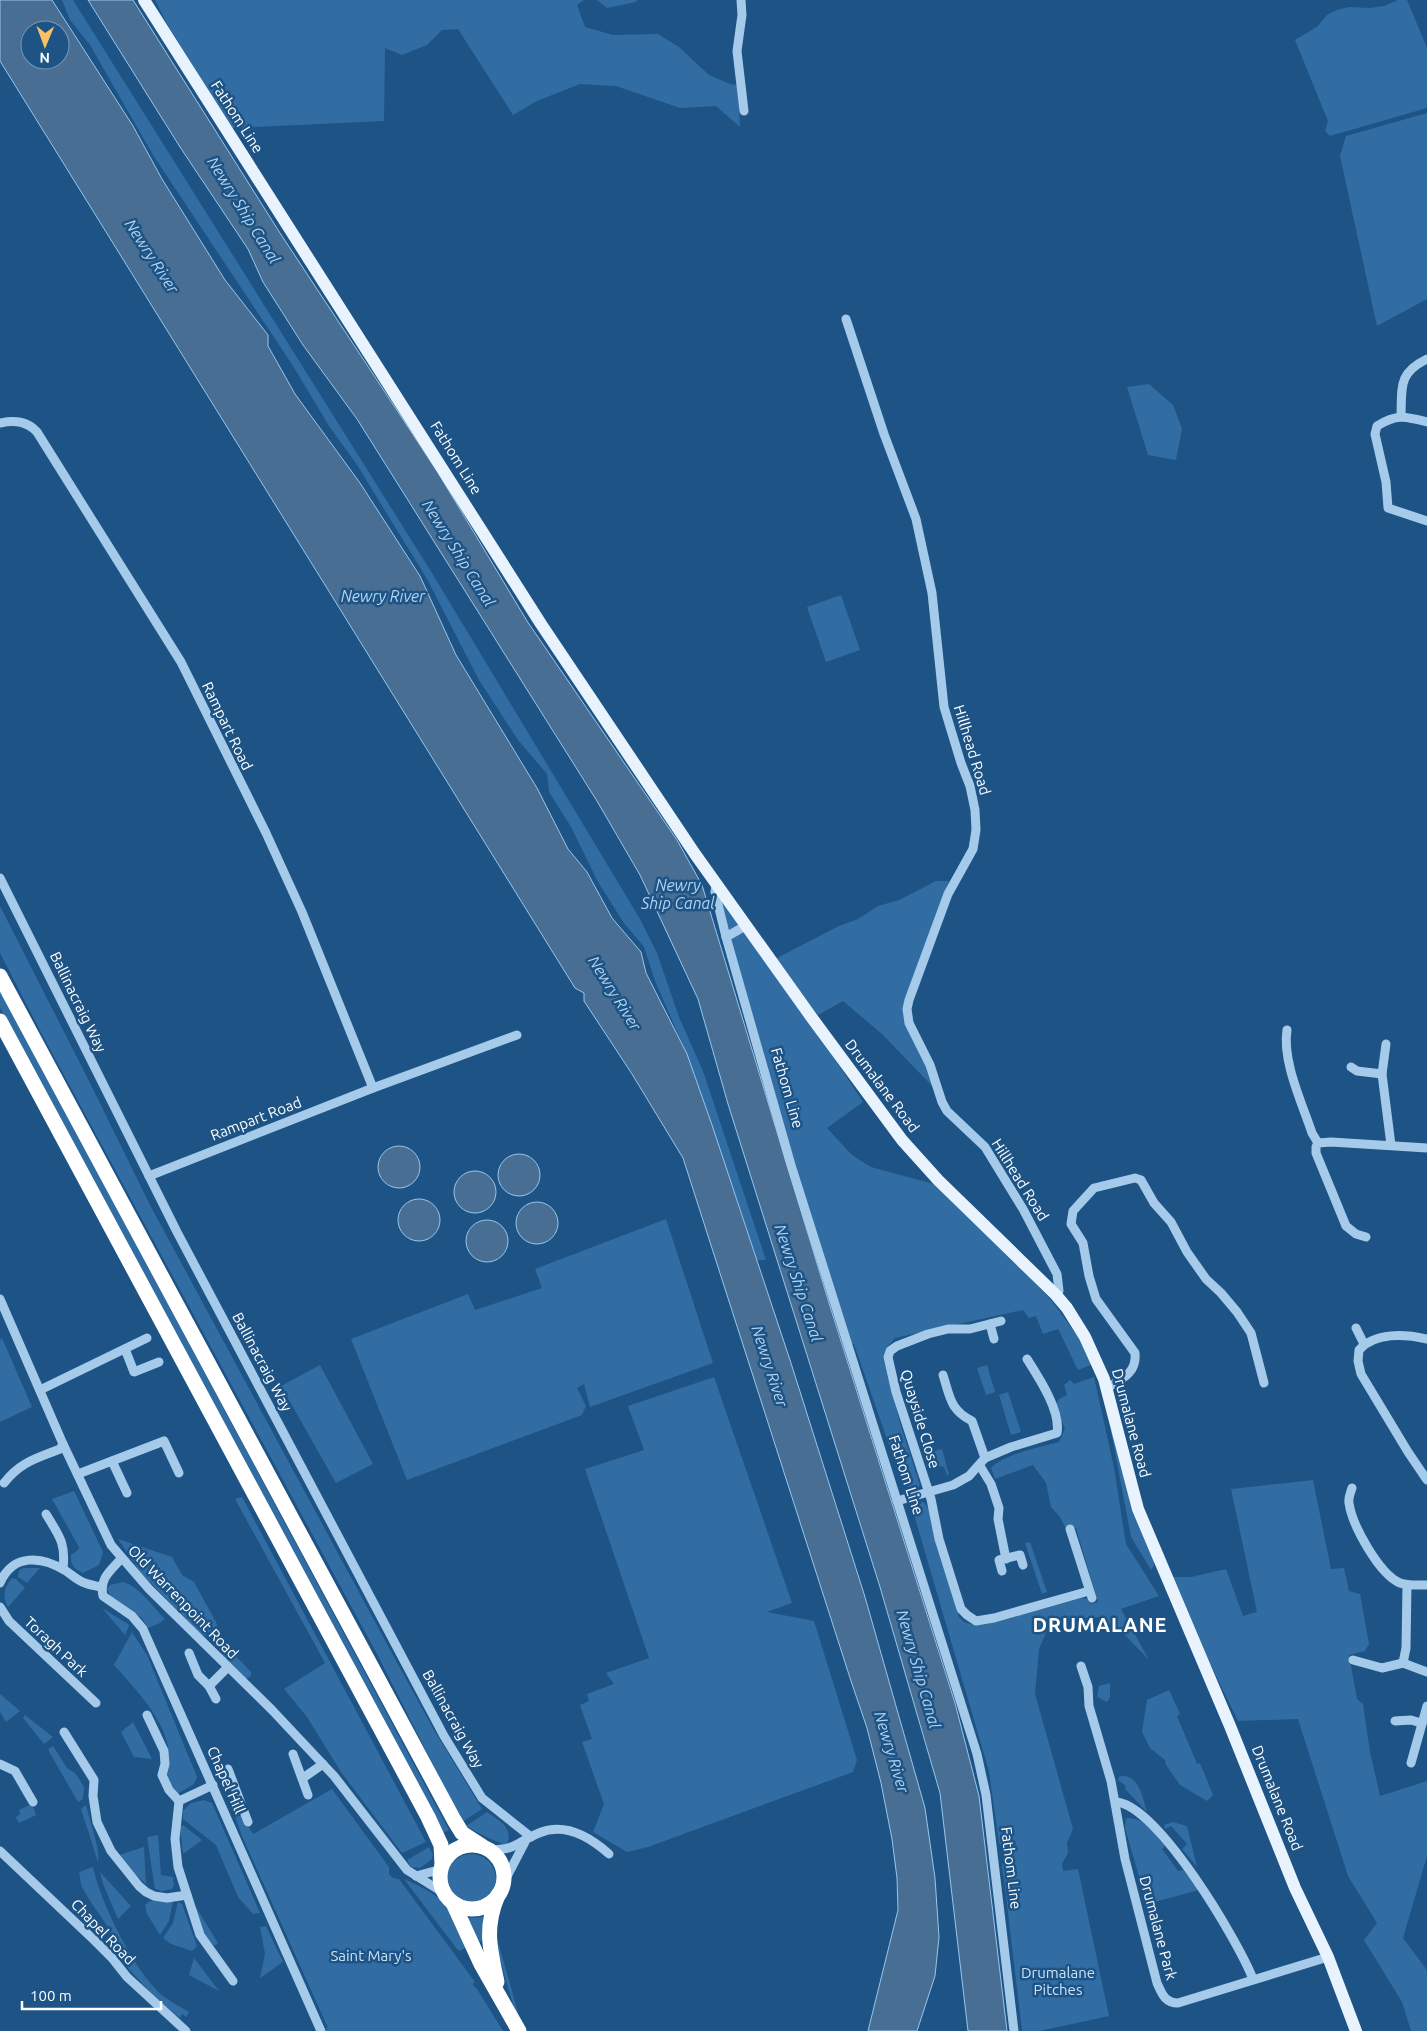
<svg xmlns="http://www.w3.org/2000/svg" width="1427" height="2031" font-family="Ubuntu,sans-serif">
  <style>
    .green { fill: #316da3 }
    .water { fill: #486f93; stroke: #98c6ec; fill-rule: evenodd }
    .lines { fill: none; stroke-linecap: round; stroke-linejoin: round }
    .minor { stroke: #a5caea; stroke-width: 9 }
    .major { stroke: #e9f3fe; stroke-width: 12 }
    .highway { stroke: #fff; stroke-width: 15 }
    .labels { text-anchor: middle; stroke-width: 5; stroke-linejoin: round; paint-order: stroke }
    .street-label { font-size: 15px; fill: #fff; stroke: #1d5385 }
    .park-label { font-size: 15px; fill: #cae2f8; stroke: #1d5385 }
    .water-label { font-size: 16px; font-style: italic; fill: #b1d4f2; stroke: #1d5385 }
    .district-label { font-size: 20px; font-weight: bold; letter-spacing: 1px; fill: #fff; stroke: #1d5385 }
  </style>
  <rect width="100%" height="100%" fill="#1d5385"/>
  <g class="green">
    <path d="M 62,0 L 73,0 L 432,573 L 640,919 L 657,953 L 679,1017 L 703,1071 L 766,1260 L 757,1260 L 707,1110 L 685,1050 L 655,981 L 644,947 L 624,923 L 598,882 L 571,827 L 549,792 L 547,774 L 518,740 L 479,680 L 427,579 L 357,465 L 329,426 L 293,366 L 153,155 L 90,45 L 70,20 Z"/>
    <path d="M 155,0 L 584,0 L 577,5 L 585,27 L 613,35 L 658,34 L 679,47 L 709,75 L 730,84 L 738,85 L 740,127 L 716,106 L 680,108 L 616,86 L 580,84 L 537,101 L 513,115 L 458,29 L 442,30 L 427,45 L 402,55 L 385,48 L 384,121 L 232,128 L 167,24 Z"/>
    <path d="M 597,0 L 637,0 L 636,2 L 607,8 Z"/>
    <path d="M 1398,0 L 1407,0 L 1427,48 L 1427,108 L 1330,136 L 1325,131 L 1328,121 L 1295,40 L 1318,26 L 1327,15 L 1337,10 L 1349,7 L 1370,8 L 1384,6 Z"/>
    <path d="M 1427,113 L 1427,299 L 1377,326 L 1340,156 L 1346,136 Z"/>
    <path d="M 1149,384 L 1173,405 L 1182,429 L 1176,460 L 1148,455 L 1127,387 Z"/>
    <path d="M 841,595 L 860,650 L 826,662 L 807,607 Z"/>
    <path d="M 936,881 L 949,881 L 908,1004 L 905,1019 L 932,1070 L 937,1091 L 882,1034 L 843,1001 L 818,1015 L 775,959 L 839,926 L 858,919 L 878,906 L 899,900 Z"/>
    <path d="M 715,891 L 802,1009 L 863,1102 L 827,1128 L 852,1155 L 871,1167 L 941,1186 L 1052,1301 L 1086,1348 L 1091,1365 L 1078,1370 L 1058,1329 L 1043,1334 L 1036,1316 L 1029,1318 L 1023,1310 L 895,1338 L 885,1350 L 883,1357 L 900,1423 L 920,1485 L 918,1488 L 912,1488 L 903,1485 L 854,1344 L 847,1345 Z"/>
    <path d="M 0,906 L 89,1081 L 150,1205 L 394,1657 L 434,1730 L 482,1809 L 462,1822 L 377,1654 L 45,1040 L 0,953 Z"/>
    <path d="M 0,990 L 449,1830 L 442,1834 L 0,1008 Z"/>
    <path d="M 666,1219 L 713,1363 L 590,1407 L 584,1384 L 577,1388 L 586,1406 L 582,1415 L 407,1480 L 351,1339 L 468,1294 L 475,1310 L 542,1288 L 535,1269 Z"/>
    <path d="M 2,1338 L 32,1407 L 0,1422 L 0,1340 Z"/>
    <path d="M 320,1365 L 373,1464 L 336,1483 L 281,1386 Z"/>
    <path d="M 987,1365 L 995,1392 L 986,1395 L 977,1368 Z"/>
    <path d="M 714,1377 L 792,1603 L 767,1612 L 814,1621 L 857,1760 L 853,1772 L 648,1847 L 627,1852 L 593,1832 L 604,1804 L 582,1742 L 592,1739 L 580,1705 L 589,1701 L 587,1694 L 614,1684 L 606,1673 L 649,1658 L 585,1469 L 644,1450 L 628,1406 Z"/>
    <path d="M 1094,1377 L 1114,1468 L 1126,1544 L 1159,1596 L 1121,1609 L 1149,1660 L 1118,1628 L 1116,1631 L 1101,1617 L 1074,1619 L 1048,1628 L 1039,1649 L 1035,1694 L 1073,1829 L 1067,1843 L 1068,1853 L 1062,1864 L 1063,1871 L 1078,1869 L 1109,2016 L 1040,2031 L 1022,2031 L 1004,1879 C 1003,1875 1002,1870 1002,1866 C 1004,1856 1008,1852 999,1843 L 989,1771 L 984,1754 L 913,1511 L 922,1502 L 924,1502 L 929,1510 L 937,1547 L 959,1617 L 964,1622 L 974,1625 L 987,1624 L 1082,1598 L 1087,1599 L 1091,1604 L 1098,1602 L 1076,1528 L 1066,1529 L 1060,1517 L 1051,1507 L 1046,1483 L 1033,1465 L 995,1479 L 991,1468 C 1004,1454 1041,1447 1059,1442 L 1065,1429 L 1056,1405 L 1059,1399 L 1067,1395 L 1064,1385 L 1070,1380 L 1074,1384 Z"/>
    <path d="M 1008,1392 L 1021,1432 L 1011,1435 L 999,1395 Z"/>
    <path d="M 1112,1428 L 1154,1560 L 1154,1566 L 1151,1570 L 1131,1537 L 1111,1431 Z"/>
    <path d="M 942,1449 L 949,1475 L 947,1475 L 944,1467 L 926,1462 L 923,1454 Z"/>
    <path d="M 1313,1480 L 1331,1569 L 1344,1568 L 1349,1591 L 1360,1594 L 1369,1644 L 1365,1651 L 1349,1655 L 1357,1699 L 1363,1704 L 1370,1752 L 1380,1796 L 1427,1781 L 1427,1856 L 1403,1938 L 1427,1970 L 1427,2031 L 1411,2031 L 1402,2002 L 1364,1940 L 1377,1923 L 1348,1876 L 1298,1719 L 1238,1721 L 1168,1577 L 1191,1577 L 1226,1569 L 1243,1616 L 1257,1612 L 1231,1489 Z"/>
    <path d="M 74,1491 L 103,1552 L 99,1565 L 83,1573 C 74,1569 70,1565 71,1555 L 78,1550 L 79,1547 L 52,1499 Z"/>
    <path d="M 242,1497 L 426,1842 L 402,1853 L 341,1772 L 307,1717 L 284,1689 L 325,1663 L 235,1499 Z"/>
    <path d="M 118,1539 L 172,1557 L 182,1575 L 194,1582 L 217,1624 C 217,1632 215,1634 208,1637 L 201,1634 L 141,1573 Z"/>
    <path d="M 1030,1542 L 1047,1592 L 1042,1594 L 1025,1543 Z"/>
    <path d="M 23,1568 L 40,1568 L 27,1583 L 18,1577 L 19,1571 Z"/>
    <path d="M 12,1578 L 16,1579 L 25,1588 L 8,1607 C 2,1598 4,1586 12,1578 Z"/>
    <path d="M 123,1582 C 139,1586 153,1607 165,1619 L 160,1623 L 148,1628 L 142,1618 L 110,1595 L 107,1589 L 110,1585 Z"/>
    <path d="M 102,1608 L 128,1624 L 129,1626 L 125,1635 Z"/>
    <path d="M 132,1632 L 147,1655 L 197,1777 L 194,1784 L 177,1794 L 166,1775 C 181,1735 139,1693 114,1665 Z"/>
    <path d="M 222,1647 L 227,1647 L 251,1672 L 251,1676 L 246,1679 L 221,1654 L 220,1650 Z"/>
    <path d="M 1110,1683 L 1110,1697 L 1107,1702 L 1097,1697 L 1099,1686 Z"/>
    <path d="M 1169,1690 L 1180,1714 L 1177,1716 L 1197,1764 L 1200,1763 L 1213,1795 L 1207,1801 L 1180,1785 L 1166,1765 L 1165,1760 L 1150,1748 L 1142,1732 L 1147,1700 Z"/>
    <path d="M 0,1694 L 20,1711 L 6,1722 L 0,1712 Z"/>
    <path d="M 25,1715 L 53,1737 L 44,1744 L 23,1718 Z"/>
    <path d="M 133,1722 L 152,1759 L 134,1757 L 121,1732 Z"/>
    <path d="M 53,1746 L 67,1768 L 76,1774 L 84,1787 L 83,1799 L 78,1802 L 51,1755 L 48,1749 Z"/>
    <path d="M 1122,1776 C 1140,1776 1143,1799 1147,1812 L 1125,1789 L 1126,1786 L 1118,1780 L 1119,1777 Z"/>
    <path d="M 332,1789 L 389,1867 L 389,1874 L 393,1878 L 399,1879 L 475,1982 L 472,1984 L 477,1989 L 503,2031 L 327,2031 L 326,2028 L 328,2028 L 242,1836 L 231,1805 L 235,1806 L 239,1816 L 242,1816 L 253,1834 Z"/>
    <path d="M 204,1800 L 212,1803 L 260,1913 L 253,1914 L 238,1897 L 216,1845 L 183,1819 L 183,1811 L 191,1803 Z"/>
    <path d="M 32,1804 L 36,1815 L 19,1823 L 16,1817 L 20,1814 L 19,1810 Z"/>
    <path d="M 86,1805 C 89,1818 101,1852 98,1862 L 81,1809 Z"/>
    <path d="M 487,1812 C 498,1820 512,1826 508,1842 L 505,1845 L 484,1836 L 466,1826 Z"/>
    <path d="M 1128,1818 C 1145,1818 1155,1834 1165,1846 L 1162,1849 L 1178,1871 L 1183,1870 L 1199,1890 L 1147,1904 L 1125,1828 L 1126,1819 Z"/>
    <path d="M 1173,1822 L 1187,1826 L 1197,1867 L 1182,1849 L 1187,1844 L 1171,1826 L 1165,1829 L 1164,1825 Z"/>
    <path d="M 183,1825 L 202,1840 L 183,1854 L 180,1827 Z"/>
    <path d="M 158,1835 L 161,1875 L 173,1877 L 174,1885 L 172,1889 L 162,1891 L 155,1889 L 147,1837 Z"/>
    <path d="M 144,1847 L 146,1884 L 135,1874 L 119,1855 Z"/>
    <path d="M 429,1847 L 433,1855 L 431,1860 L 420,1868 L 411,1867 L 407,1860 Z"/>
    <circle cx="471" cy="1879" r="25"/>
    <path d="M 93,1867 C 100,1902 136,1974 163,1996 C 171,2002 181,2007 189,2012 L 186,2017 L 182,2014 L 180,2018 L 159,2002 L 117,1956 C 120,1934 88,1904 81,1884 C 80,1880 80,1876 79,1872 Z"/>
    <path d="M 100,1872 L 131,1906 L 118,1919 L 103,1884 Z"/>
    <path d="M 404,1879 C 420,1886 440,1895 450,1910 C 457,1922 461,1935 467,1947 L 460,1951 L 457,1949 Z"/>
    <path d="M 150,1901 L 173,1901 L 169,1921 L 160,1935 L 147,1914 L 145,1905 Z"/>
    <path d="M 192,1901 L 218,1943 L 214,1946 L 203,1933 Z"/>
    <path d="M 178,1902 L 182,1904 L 197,1946 L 192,1951 L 171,1944 L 163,1938 L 173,1923 Z"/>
    <path d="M 484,1917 L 482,1941 L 478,1942 L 467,1918 Z"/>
    <path d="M 266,1926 L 283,1962 L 260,1978 L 265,1954 L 260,1927 Z"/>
    <path d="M 497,1938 L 518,2013 L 519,2020 L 515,2011 L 498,1953 Z"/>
    <path d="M 194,1958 L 219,1991 L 189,1975 Z"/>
  </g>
  <g class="water">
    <path d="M 0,0 L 52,0 L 133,126 L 162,179 L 225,280 L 268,335 L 268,346 L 295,394 L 360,483 L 420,576 L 456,655 L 537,788 L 568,849 L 587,872 L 612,918 L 641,952 L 646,973 L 687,1054 L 712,1125 L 790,1360 L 865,1597 L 925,1808 L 935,1878 L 939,1937 L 935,1976 L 917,2031 L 868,2031 L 898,1910 L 897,1878 L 892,1839 L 881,1783 L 867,1728 L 851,1681 L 683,1158 L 632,1074 L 584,1001 L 584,993 L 575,988 L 0,61 ZM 30,30 L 60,30 L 60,60 L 30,60 Z"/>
    <path d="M 88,0 L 133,0 L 280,233 L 437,471 L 527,621 L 677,840 L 702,885 L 829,1303 L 955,1703 L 979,1796 L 1007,2031 L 968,2031 L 940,1793 L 880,1587 L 728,1104 L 698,999 L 640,875 L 597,801 L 357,419 L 303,345 L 263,282 L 248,249 L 180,147 Z"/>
    <circle cx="399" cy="1167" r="21"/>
    <circle cx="519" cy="1175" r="21"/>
    <circle cx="475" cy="1192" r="21"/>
    <circle cx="419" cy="1220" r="21"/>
    <circle cx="537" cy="1223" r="21"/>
    <circle cx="487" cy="1241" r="21"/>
  </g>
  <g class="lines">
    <g class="minor">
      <path d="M 741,0 L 742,15 L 737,51 L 744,111"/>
      <path d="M 846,319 L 884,434 L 916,519 L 932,593 L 944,707 L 961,763 L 970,786 L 975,810 L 976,830 L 973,849 L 948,894 L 909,1000 L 907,1009 L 909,1023 L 930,1065 L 942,1102 L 947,1111 L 985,1147 L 1023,1209 L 1057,1274 L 1059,1291 L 1056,1295"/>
      <path d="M 1401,416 C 1402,387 1398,373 1427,359"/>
      <path d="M 1427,422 C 1405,416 1396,414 1377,426 L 1375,434 L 1386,482 L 1388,508 L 1427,521"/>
      <path d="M 0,423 C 15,420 27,421 37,432 L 181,662 L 266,833 L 302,912 L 373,1088"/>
      <path d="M 0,878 L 177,1232 L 444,1736 L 482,1798 L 531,1837"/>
      <path d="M 716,884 L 715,892 L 726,937 L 791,1165 L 977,1754 L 986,1795 L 1014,2031"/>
      <path d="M 726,937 L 747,925"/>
      <path d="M 1287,1030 C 1282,1061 1302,1103 1312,1133 L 1318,1143"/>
      <path d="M 1386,1044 L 1382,1074 L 1391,1145"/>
      <path d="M 1351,1067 L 1357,1071 L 1382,1074"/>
      <path d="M 149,1176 L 373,1088 L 517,1035"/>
      <path d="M 1366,1237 L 1356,1234 L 1346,1226 L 1316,1153 L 1316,1147 L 1318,1143 L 1331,1142 L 1427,1148"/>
      <path d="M 0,1299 L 63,1444 L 111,1545 L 149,1589 L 272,1710 L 334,1776 L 407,1870 L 447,1895"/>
      <path d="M 1001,1321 L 970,1329 L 948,1329 L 928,1334 L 897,1346 L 890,1351 L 888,1357 L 896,1392 L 931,1499 L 939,1539 L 961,1609 L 967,1615 L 976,1621 L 994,1618 L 1089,1591"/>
      <path d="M 990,1324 L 994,1339"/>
      <path d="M 1356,1328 L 1364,1344"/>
      <path d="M 1427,1339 C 1405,1334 1375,1332 1359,1350 L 1358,1361 L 1361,1374 L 1408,1452 L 1427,1480"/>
      <path d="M 125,1349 L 134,1372 L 159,1362"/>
      <path d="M 943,1375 C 950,1397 950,1410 972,1421 L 985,1458"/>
      <path d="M 1107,1388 C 1122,1379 1137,1373 1135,1353 L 1096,1299 L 1089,1276 L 1083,1243 L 1071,1224 L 1073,1211 L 1094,1188 L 1135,1178 L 1141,1180 L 1154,1203 L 1171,1222 L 1187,1252 L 1206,1279 L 1221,1293 L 1237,1312 L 1251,1333 L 1264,1383"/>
      <path d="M 40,1390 L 147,1338"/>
      <path d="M 112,1461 L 127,1493"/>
      <path d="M 980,1466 L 991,1484 L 999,1508 L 998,1519 L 1006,1559"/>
      <path d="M 78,1474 L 164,1441 L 179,1473"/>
      <path d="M 4,1483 C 20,1462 37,1458 60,1449 L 63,1444"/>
      <path d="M 1352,1488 C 1350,1494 1348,1498 1349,1503 C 1352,1525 1379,1574 1400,1583 C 1408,1586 1418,1585 1427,1585"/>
      <path d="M 897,1501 L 953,1485 L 969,1476 L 985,1458 L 1011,1447 L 1057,1433 C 1061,1411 1039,1378 1027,1359"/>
      <path d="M 46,1514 C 59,1536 66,1542 63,1569"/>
      <path d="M 1070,1529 L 1092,1598"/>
      <path d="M 121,1559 C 110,1571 99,1579 103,1596 L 132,1616 L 143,1629 L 321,2031"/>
      <path d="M 1002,1571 L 999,1560 L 1020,1555 L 1023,1565"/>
      <path d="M 0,1583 C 13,1553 42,1556 66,1571 C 72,1575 78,1581 85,1583 C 90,1585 96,1586 101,1587"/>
      <path d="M 0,1607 L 9,1621 L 96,1703"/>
      <path d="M 189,1653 L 198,1675 L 209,1686 L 216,1699"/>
      <path d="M 1353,1660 L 1382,1668 L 1403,1663 L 1427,1672"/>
      <path d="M 1403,1663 L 1406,1648 L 1407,1585"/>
      <path d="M 1081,1666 L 1088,1687 L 1089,1706 L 1111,1781 L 1125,1859 L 1157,1983 C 1162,1994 1165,2003 1178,2003 L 1328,1957"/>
      <path d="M 209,1686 L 228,1667"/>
      <path d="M 147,1715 L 164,1751 L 165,1764 L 162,1775 L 169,1790 L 179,1801"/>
      <path d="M 1395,1721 L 1411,1720 L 1421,1723"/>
      <path d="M 64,1732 L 94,1780 L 93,1796 L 97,1822 L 111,1851 L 139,1886 L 146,1892 L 154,1896 L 167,1898 L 187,1895"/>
      <path d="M 293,1754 L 308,1795"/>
      <path d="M 1411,1763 L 1427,1706"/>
      <path d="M 0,1764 L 15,1771 L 33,1802"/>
      <path d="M 228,1769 L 248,1822"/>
      <path d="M 303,1778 L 323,1764"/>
      <path d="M 213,1785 L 179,1801 L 175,1839 L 178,1867 L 200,1935 L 233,1981"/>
      <path d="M 1116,1802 C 1158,1805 1238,1941 1253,1979"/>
      <path d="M 489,1850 C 518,1850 516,1842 539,1833 C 565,1822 590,1837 609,1854"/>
      <path d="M 0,1851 L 94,1940 L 112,1958 L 127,1977 L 186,2031"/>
      <path d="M 416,1876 L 442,1869"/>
      <path d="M 503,1884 L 525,1842"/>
    </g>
    <path class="major" d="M 144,0 L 541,624 L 695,854 L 812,1018 L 902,1140 L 938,1180 L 1056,1295 L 1067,1308 L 1085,1337 L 1104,1379 L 1138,1509 L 1230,1726 L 1295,1888 L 1328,1957 L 1356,2031"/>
    <g class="highway">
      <path d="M 0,976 L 454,1820 L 462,1833 L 482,1846"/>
      <path d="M 0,1021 L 428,1817 L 441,1845 L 442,1864"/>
      <circle cx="472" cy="1877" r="32"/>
      <path d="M 453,1903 L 481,1964 L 519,2031"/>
      <path d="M 497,1982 C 490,1949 484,1928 498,1895"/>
    </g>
  </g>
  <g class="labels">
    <g class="street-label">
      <text transform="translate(237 117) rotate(57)" y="5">Fathom Line</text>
      <text transform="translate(456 458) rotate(58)" y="5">Fathom Line</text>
      <text transform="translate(227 726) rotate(64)" y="5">Rampart Road</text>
      <text transform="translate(972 750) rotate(73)" y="5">Hillhead Road</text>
      <text transform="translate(78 1002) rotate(64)" y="5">Ballinacraig Way</text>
      <text transform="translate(882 1086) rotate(53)" y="5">Drumalane Road</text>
      <text transform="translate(787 1088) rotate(74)" y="5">Fathom Line</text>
      <text transform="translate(256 1119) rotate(-21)" y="5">Rampart Road</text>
      <text transform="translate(1020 1180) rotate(58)" y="5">Hillhead Road</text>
      <text transform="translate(262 1362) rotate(62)" y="5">Ballinacraig Way</text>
      <text transform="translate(920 1419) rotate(73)" y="5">Quayside Close</text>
      <text transform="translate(1131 1423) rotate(75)" y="5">Drumalane Road</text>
      <text transform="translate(906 1475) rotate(72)" y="5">Fathom Line</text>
      <text transform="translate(183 1602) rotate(46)" y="5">Old Warrenpoint Road</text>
      <text transform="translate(56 1647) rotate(43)" y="5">Toragh Park</text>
      <text transform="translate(453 1719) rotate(61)" y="5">Ballinacraig Way</text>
      <text transform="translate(226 1780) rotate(66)" y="5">Chapel Hill</text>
      <text transform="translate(1277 1798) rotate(68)" y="5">Drumalane Road</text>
      <text transform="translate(1011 1868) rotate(83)" y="5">Fathom Line</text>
      <text transform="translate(1158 1928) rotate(75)" y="5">Drumalane Park</text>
      <text transform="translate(103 1932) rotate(46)" y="5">Chapel Road</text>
    </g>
    <g class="park-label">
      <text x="371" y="1961">Saint Mary's</text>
      <text x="1058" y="1978">Drumalane<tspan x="1058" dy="17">Pitches</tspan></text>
    </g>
    <g class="water-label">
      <text transform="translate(244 210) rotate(58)" y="6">Newry Ship Canal</text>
      <text transform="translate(152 256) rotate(57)" y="6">Newry River</text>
      <text transform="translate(459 553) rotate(58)" y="6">Newry Ship Canal</text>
      <text x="383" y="602">Newry River</text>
      <text x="678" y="891">Newry<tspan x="678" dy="18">Ship Canal</tspan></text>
      <text transform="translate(615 993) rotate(58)" y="6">Newry River</text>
      <text transform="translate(799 1283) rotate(72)" y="6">Newry Ship Canal</text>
      <text transform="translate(770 1366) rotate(72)" y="6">Newry River</text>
      <text transform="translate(919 1669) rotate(74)" y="6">Newry Ship Canal</text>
      <text transform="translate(892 1752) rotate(73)" y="6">Newry River</text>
    </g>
    <g class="district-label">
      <text x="1100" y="1632">DRUMALANE</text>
    </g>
  </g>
  <g transform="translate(45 45) rotate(181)"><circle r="24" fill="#1d5385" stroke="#7798b6"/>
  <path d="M0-4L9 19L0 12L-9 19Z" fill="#fac264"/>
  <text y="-8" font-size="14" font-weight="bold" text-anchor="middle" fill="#ffffff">N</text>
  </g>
  <path d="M22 2001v8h139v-8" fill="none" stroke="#ffffff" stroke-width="2.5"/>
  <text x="30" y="2001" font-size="15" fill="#ffffff" stroke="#1d5385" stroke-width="4" paint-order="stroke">100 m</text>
</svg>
